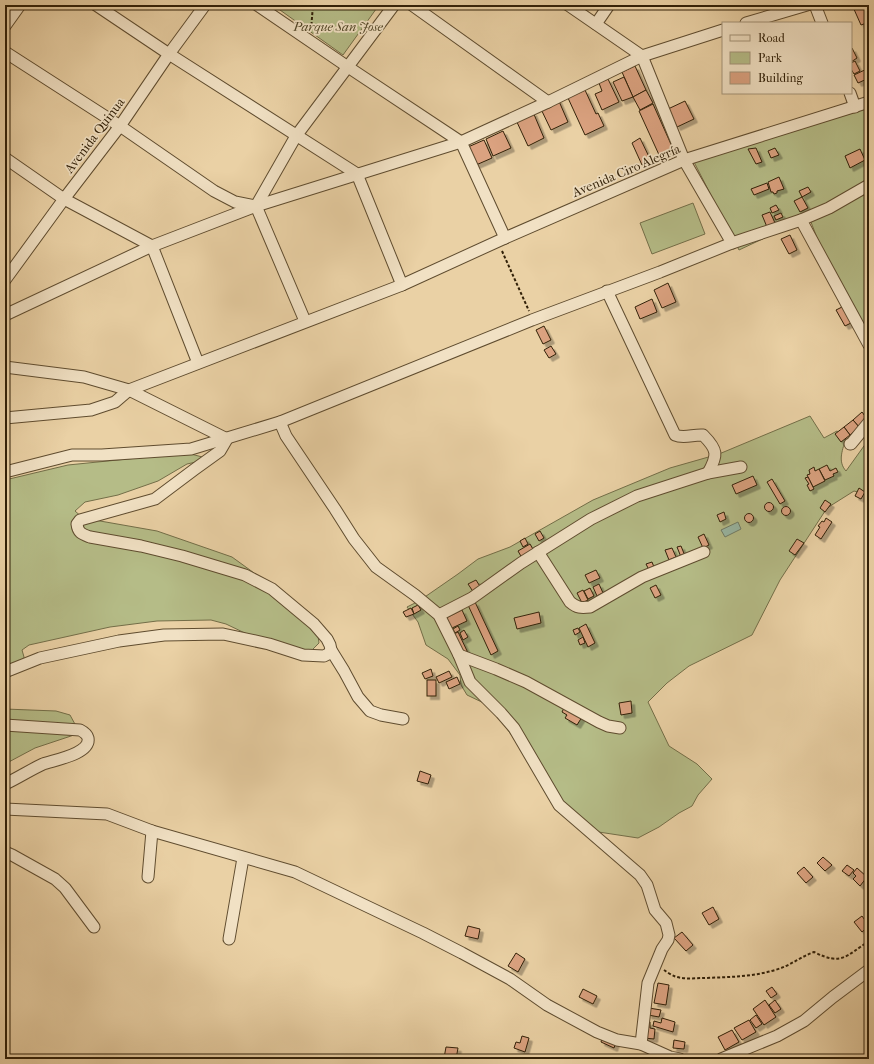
<svg xmlns="http://www.w3.org/2000/svg" width="874" height="1064" font-family="'IM FELL French Canon',serif">
  <style>
    .green { fill: #b5bc87; stroke: #736e48 }
    .water { fill: #98b7a4; stroke: #6f7b66 }
    .building { fill: #dba280; stroke: #312008; filter: url(#shadow) }
    .lines { fill: none; stroke-linecap: round; stroke-linejoin: round }
    .minor-casing { stroke: #5f4c2f; stroke-width: 13 }
    .path { stroke: #312008; stroke-width: 2; stroke-dasharray: 3 2; stroke-linecap: butt }
    .minor { stroke: #f1e1c4; stroke-width: 11 }
    .labels { text-anchor: middle; stroke-width: 3.5; stroke-linejoin: round; paint-order: stroke }
    .park-label { font-size: 13px; font-style: italic; fill: #524728; stroke: #f1e1c4 }
    .street-label { font-size: 13px; fill: #312008; stroke: #f1e1c4 }
  </style>
  <defs>
    <filter id="shadow"><feDropShadow dx="3.5" dy="3.5" stdDeviation="0" flood-color="#0004"/></filter>
  </defs>
  <rect width="100%" height="100%" fill="#ead1a5"/>
  <filter id="stains"><feTurbulence type="fractalNoise" baseFrequency=".005" numOctaves="4"/><feColorMatrix values="0 0 0 0 .2 0 0 0 0 .09 0 0 0 0 .02 0 0 0 .5 -.17"/></filter>
  <radialGradient id="worn" r=".72"><stop offset=".6" stop-color="#630" stop-opacity="0"/><stop offset="1" stop-color="#630" stop-opacity=".3"/></radialGradient>
  <g class="green">
    <path d="M 273,5 L 379,5 L 343,55 Z"/>
    <path d="M 869,103 L 869,338 L 826,261 L 809,217 L 739,250 L 694,162 Z"/>
    <path d="M 693,203 L 705,234 L 652,254 L 640,223 Z"/>
    <path d="M 810,416 L 824,438 L 837,431 L 846,438 C 843,449 837,461 846,471 L 869,439 L 869,495 L 854,491 L 827,508 L 780,580 L 752,635 L 689,666 L 667,683 L 648,702 L 669,746 L 697,764 L 712,779 L 698,795 L 692,806 L 679,813 L 659,827 L 638,838 L 592,831 L 570,815 L 499,718 L 488,705 L 467,695 L 461,685 L 460,675 L 448,659 L 426,645 L 418,622 L 407,607 L 419,601 L 458,574 L 478,559 L 510,547 L 593,500 L 670,468 L 719,454 Z"/>
    <path d="M 187,453 L 210,459 L 187,464 L 158,481 L 118,495 L 85,502 L 75,511 L 83,518 L 157,531 L 232,557 L 279,591 L 318,636 L 319,643 L 310,652 L 249,635 L 226,624 L 211,620 L 157,621 L 110,627 L 29,645 L 22,650 L 24,657 L 23,666 L 5,674 L 5,480 L 68,465 Z"/>
    <path d="M 5,709 L 56,711 L 70,715 L 76,726 L 74,735 L 35,748 L 5,764 Z"/>
  </g>
  <path class="water" d="M 738,522 L 741,529 L 725,537 L 721,530 Z"/>
  <g class="building">
    <path d="M 858,5 L 867,5 L 869,11 L 869,22 L 861,25 L 853,7 Z"/>
    <path d="M 852,48 L 857,58 L 851,62 L 851,49 Z"/>
    <path d="M 855,61 L 860,71 L 854,74 L 851,69 L 851,63 Z"/>
    <path d="M 635,66 L 646,90 L 633,97 L 622,72 Z"/>
    <path d="M 869,68 L 869,78 L 858,83 L 854,75 Z"/>
    <path d="M 624,77 L 633,97 L 622,101 L 613,82 Z"/>
    <path d="M 608,79 L 619,102 L 602,110 L 595,94 L 602,91 L 599,83 Z"/>
    <path d="M 585,90 L 596,114 L 598,113 L 604,126 L 585,135 L 568,98 Z"/>
    <path d="M 646,90 L 653,103 L 640,110 L 633,97 Z"/>
    <path d="M 558,99 L 568,122 L 551,130 L 540,107 Z"/>
    <path d="M 685,101 L 694,119 L 677,127 L 668,109 Z"/>
    <path d="M 653,104 L 674,151 L 660,157 L 639,111 Z"/>
    <path d="M 533,112 L 544,138 L 528,146 L 516,120 Z"/>
    <path d="M 503,131 L 511,148 L 493,156 L 486,139 Z"/>
    <path d="M 640,138 L 651,161 L 642,165 L 632,143 Z"/>
    <path d="M 484,140 L 492,158 L 476,165 L 468,147 Z"/>
    <path d="M 756,148 L 762,162 L 756,164 L 748,149 Z"/>
    <path d="M 775,148 L 779,155 L 771,158 L 768,151 Z"/>
    <path d="M 860,149 L 865,160 L 850,168 L 845,156 Z"/>
    <path d="M 779,177 L 784,189 L 777,191 L 777,193 L 774,194 L 773,192 L 771,192 L 768,182 Z"/>
    <path d="M 767,183 L 769,189 L 754,195 L 751,189 Z"/>
    <path d="M 808,187 L 811,192 L 802,197 L 799,191 Z"/>
    <path d="M 802,197 L 808,208 L 800,212 L 794,201 Z"/>
    <path d="M 776,205 L 779,210 L 772,213 L 770,208 Z"/>
    <path d="M 770,212 L 775,223 L 767,227 L 762,215 Z"/>
    <path d="M 781,213 L 783,217 L 776,220 L 774,216 Z"/>
    <path d="M 790,235 L 797,250 L 789,254 L 781,239 Z"/>
    <path d="M 668,283 L 676,302 L 662,308 L 654,290 Z"/>
    <path d="M 652,299 L 657,312 L 640,319 L 635,307 Z"/>
    <path d="M 844,306 L 853,322 L 845,326 L 836,310 Z"/>
    <path d="M 544,326 L 551,340 L 543,344 L 536,330 Z"/>
    <path d="M 551,346 L 556,354 L 549,358 L 544,350 Z"/>
    <path d="M 862,412 L 868,420 L 859,427 L 853,420 Z"/>
    <path d="M 853,420 L 859,427 L 850,435 L 844,427 Z"/>
    <path d="M 844,427 L 850,435 L 841,442 L 835,434 Z"/>
    <path d="M 827,465 L 830,471 L 836,468 L 838,472 L 833,474 L 834,476 L 825,480 L 819,469 Z"/>
    <path d="M 814,467 L 815,471 L 819,469 L 825,481 L 813,487 L 807,475 L 810,474 L 809,470 Z"/>
    <path d="M 753,476 L 757,485 L 736,494 L 732,485 Z"/>
    <path d="M 808,477 L 814,489 L 810,491 L 807,485 L 809,484 L 805,478 Z"/>
    <path d="M 772,479 L 785,501 L 780,504 L 767,482 Z"/>
    <path d="M 859,488 L 865,492 L 861,499 L 855,496 Z"/>
    <path d="M 825,500 L 831,504 L 825,512 L 820,508 Z"/>
    <circle cx="769" cy="507" r="4.5"/>
    <circle cx="786" cy="511" r="4.5"/>
    <path d="M 724,512 L 726,519 L 720,522 L 717,515 Z"/>
    <circle cx="749" cy="518" r="4.5"/>
    <path d="M 826,518 L 832,522 L 821,539 L 815,535 L 820,527 L 818,526 L 822,521 L 824,522 Z"/>
    <path d="M 540,531 L 544,538 L 539,541 L 535,534 Z"/>
    <path d="M 704,534 L 709,545 L 703,548 L 698,537 Z"/>
    <path d="M 525,538 L 528,544 L 523,547 L 520,541 Z"/>
    <path d="M 797,539 L 804,543 L 795,555 L 789,551 Z"/>
    <path d="M 530,544 L 534,551 L 522,558 L 518,551 Z"/>
    <path d="M 681,546 L 685,556 L 681,557 L 677,547 Z"/>
    <path d="M 672,548 L 676,557 L 669,560 L 665,550 Z"/>
    <path d="M 652,562 L 654,567 L 649,570 L 646,564 Z"/>
    <path d="M 596,570 L 600,578 L 589,583 L 585,575 Z"/>
    <path d="M 476,580 L 481,588 L 474,593 L 468,584 Z"/>
    <path d="M 599,584 L 603,593 L 597,596 L 593,587 Z"/>
    <path d="M 656,585 L 661,595 L 655,598 L 650,588 Z"/>
    <path d="M 590,588 L 594,596 L 588,599 L 584,591 Z"/>
    <path d="M 583,590 L 588,600 L 582,603 L 577,593 Z"/>
    <path d="M 475,602 L 498,651 L 491,655 L 468,605 Z"/>
    <path d="M 418,605 L 421,610 L 414,614 L 412,608 Z"/>
    <path d="M 411,608 L 414,614 L 406,617 L 403,612 Z"/>
    <path d="M 462,610 L 467,621 L 452,628 L 446,618 Z"/>
    <path d="M 539,612 L 541,623 L 517,629 L 514,618 Z"/>
    <path d="M 586,624 L 595,643 L 588,647 L 579,628 Z"/>
    <path d="M 458,626 L 460,630 L 455,633 L 453,629 Z"/>
    <path d="M 578,628 L 580,632 L 575,635 L 573,630 Z"/>
    <path d="M 464,630 L 468,637 L 463,640 L 460,633 Z"/>
    <path d="M 458,632 L 469,655 L 464,657 L 454,634 Z"/>
    <path d="M 583,637 L 585,643 L 580,645 L 578,640 Z"/>
    <path d="M 431,669 L 433,676 L 425,679 L 422,673 Z"/>
    <path d="M 449,671 L 452,677 L 439,683 L 436,677 Z"/>
    <path d="M 457,677 L 460,684 L 449,689 L 446,682 Z"/>
    <rect x="427" y="680" width="9" height="16"/>
    <path d="M 631,701 L 632,713 L 621,715 L 619,703 Z"/>
    <path d="M 565,706 L 582,717 L 577,725 L 565,718 L 567,715 L 562,712 Z"/>
    <path d="M 420,771 L 431,775 L 428,784 L 417,781 Z"/>
    <path d="M 823,857 L 832,865 L 825,871 L 817,863 Z"/>
    <path d="M 847,865 L 854,870 L 849,876 L 842,871 Z"/>
    <path d="M 804,867 L 813,877 L 806,883 L 797,873 Z"/>
    <path d="M 857,868 L 867,877 L 860,886 L 853,879 L 856,876 L 853,873 Z"/>
    <path d="M 713,907 L 719,919 L 709,925 L 702,913 Z"/>
    <path d="M 862,916 L 869,926 L 862,932 L 854,922 Z"/>
    <path d="M 468,926 L 480,929 L 478,939 L 465,936 Z"/>
    <path d="M 682,932 L 693,945 L 686,951 L 674,938 Z"/>
    <path d="M 516,953 L 525,959 L 518,972 L 508,966 Z"/>
    <path d="M 658,983 L 669,985 L 666,1005 L 654,1003 Z"/>
    <path d="M 772,987 L 777,994 L 771,998 L 766,991 Z"/>
    <path d="M 583,989 L 597,996 L 593,1004 L 579,997 Z"/>
    <path d="M 765,1000 L 776,1017 L 764,1025 L 753,1009 Z"/>
    <path d="M 775,1000 L 781,1009 L 775,1013 L 769,1005 Z"/>
    <path d="M 649,1008 L 661,1010 L 659,1017 L 648,1015 Z"/>
    <path d="M 756,1015 L 762,1024 L 756,1028 L 750,1020 Z"/>
    <path d="M 662,1018 L 675,1022 L 673,1032 L 653,1026 L 654,1021 L 661,1023 Z"/>
    <path d="M 749,1020 L 756,1032 L 742,1040 L 734,1028 Z"/>
    <path d="M 646,1022 L 650,1022 L 650,1028 L 655,1029 L 654,1039 L 644,1038 Z"/>
    <path d="M 732,1030 L 739,1042 L 725,1050 L 718,1037 Z"/>
    <path d="M 522,1036 L 529,1038 L 525,1052 L 514,1048 L 516,1042 L 520,1043 Z"/>
    <path d="M 603,1036 L 616,1042 L 614,1048 L 601,1042 Z"/>
    <path d="M 674,1040 L 685,1042 L 684,1049 L 673,1048 Z"/>
    <path d="M 446,1047 L 458,1048 L 456,1059 L 444,1058 Z"/>
  </g>
  <g class="lines">
    <g class="minor-casing">
      <g id="minor">
        <path d="M 96,5 L 169,54 L 357,174 L 402,285"/>
        <path d="M 257,5 L 348,67 L 461,142 L 505,238"/>
        <path d="M 412,5 L 548,102"/>
        <path d="M 568,5 L 642,56 L 684,160 L 732,243"/>
        <path d="M 815,5 L 822,23"/>
        <path d="M 746,23 L 807,5"/>
        <path d="M 596,24 L 609,5"/>
        <path d="M 5,26 L 20,5"/>
        <path d="M 5,52 L 120,126 L 214,191 L 235,202 L 256,206"/>
        <path d="M 850,93 L 855,107"/>
        <path d="M 5,158 L 64,199 L 152,246 L 198,363"/>
        <path d="M 256,206 L 296,136 L 394,5"/>
        <path d="M 256,206 L 305,321"/>
        <path d="M 801,220 L 869,345"/>
        <path d="M 5,280 L 64,199 L 120,126 L 169,54 L 205,5"/>
        <path d="M 607,291 L 675,435 C 684,439 694,434 703,435 C 718,450 718,455 708,473"/>
        <path d="M 5,315 L 152,246 L 256,206 L 461,142 L 548,102 L 642,56 L 723,30"/>
        <path d="M 5,367 L 84,377 L 129,390 L 227,439 L 220,451 L 195,469 L 155,499 L 80,520 L 77,524 C 78,533 82,534 90,537 L 141,546 L 182,556 L 245,575 L 272,589 L 314,624 L 327,639 L 330,645 L 331,650 L 328,654 L 324,656 L 303,655 L 269,644 L 223,634 L 164,635 L 119,641 L 40,658 L 5,672"/>
        <path d="M 5,418 L 91,410 L 115,402 L 129,390 L 402,285 L 505,238 L 684,160 L 869,102"/>
        <path d="M 280,422 L 286,436 L 335,509 L 354,539 L 376,567 L 415,595 L 439,615 L 459,655 L 470,682 L 501,713 L 514,728 L 559,805 L 640,875 L 647,885 L 655,910 L 666,923 L 669,935 L 668,940 L 662,949 L 648,983 L 641,1044"/>
        <path d="M 850,444 L 851,444 L 869,422"/>
        <path d="M 5,472 L 72,455 L 102,455 L 191,449 L 280,422 L 532,320 L 660,272 L 732,243 L 801,220 L 829,208 L 869,185"/>
        <path d="M 538,552 L 570,602 C 577,608 581,608 590,607 L 642,577 L 704,552"/>
        <path d="M 439,615 L 472,598 L 521,563 L 591,519 L 637,496 L 708,473 L 741,467"/>
        <path d="M 331,650 L 344,671 L 358,697 L 370,711 L 381,715 L 403,719"/>
        <path d="M 459,655 L 496,669 L 526,682 L 599,722 L 608,726 L 620,728"/>
        <path d="M 5,725 L 80,730 C 84,732 87,734 88,738 C 91,754 54,760 43,764 C 30,770 18,778 5,784"/>
        <path d="M 5,809 L 107,814 L 152,831 L 295,872 L 423,933 L 462,953 L 510,979 L 547,1005 L 597,1032 L 617,1040 L 641,1044 L 670,1057 L 680,1059"/>
        <path d="M 5,852 L 12,855 L 55,879 L 65,888 L 94,927"/>
        <path d="M 148,877 L 152,831"/>
        <path d="M 229,939 L 243,858"/>
        <path d="M 721,1059 L 777,1036 L 804,1021 L 833,997 L 869,970"/>
      </g>
    </g>
    <g class="path">
      <path d="M 311,30 L 313,5"/>
      <path d="M 502,251 L 529,311"/>
      <path d="M 664,970 C 667,972 671,975 674,976 C 684,980 695,978 705,978 C 729,977 752,977 775,970 C 790,966 800,957 814,952 C 842,966 846,956 869,941"/>
    </g>
    <use href="#minor" class="minor"/>
  </g>
  <g class="labels">
    <g class="park-label">
      <text x="338" y="31">Parque San Jose</text>
    </g>
    <g class="street-label">
      <text transform="translate(94 135) rotate(-53)" y="5">Avenida Quinua</text>
      <text transform="translate(626 170) rotate(-23)" y="5">Avenida Ciro Alegría</text>
    </g>
  </g>
  <rect width="874" height="1064" fill="none" stroke="#ead1a5" stroke-width="20"/>
  <rect x="6" y="6" width="862" height="1052" fill="none" stroke="#312008" stroke-width="2"/>
  <rect x="10" y="10" width="854" height="1044" fill="none" stroke="#312008"/>
  <rect x="722" y="22" width="130" height="72" fill="#f1e1c4" stroke="#a49479"/>
  <rect x="730" y="35" width="20" height="6" fill="#f1e1c4" stroke="#a49479"/>
  <text x="758" y="42" font-size="12" fill="#312008">Road</text>
  <rect x="730" y="52" width="20" height="12" fill="#b5bc87" stroke="#a49479"/>
  <text x="758" y="62" font-size="12" fill="#312008">Park</text>
  <rect x="730" y="72" width="20" height="12" fill="#dba280" stroke="#a49479"/>
  <text x="758" y="82" font-size="12" fill="#312008">Building</text>
  <rect width="100%" height="100%" filter="url(#stains)"/>
  <rect width="100%" height="100%" fill="url(#worn)"/>
</svg>
